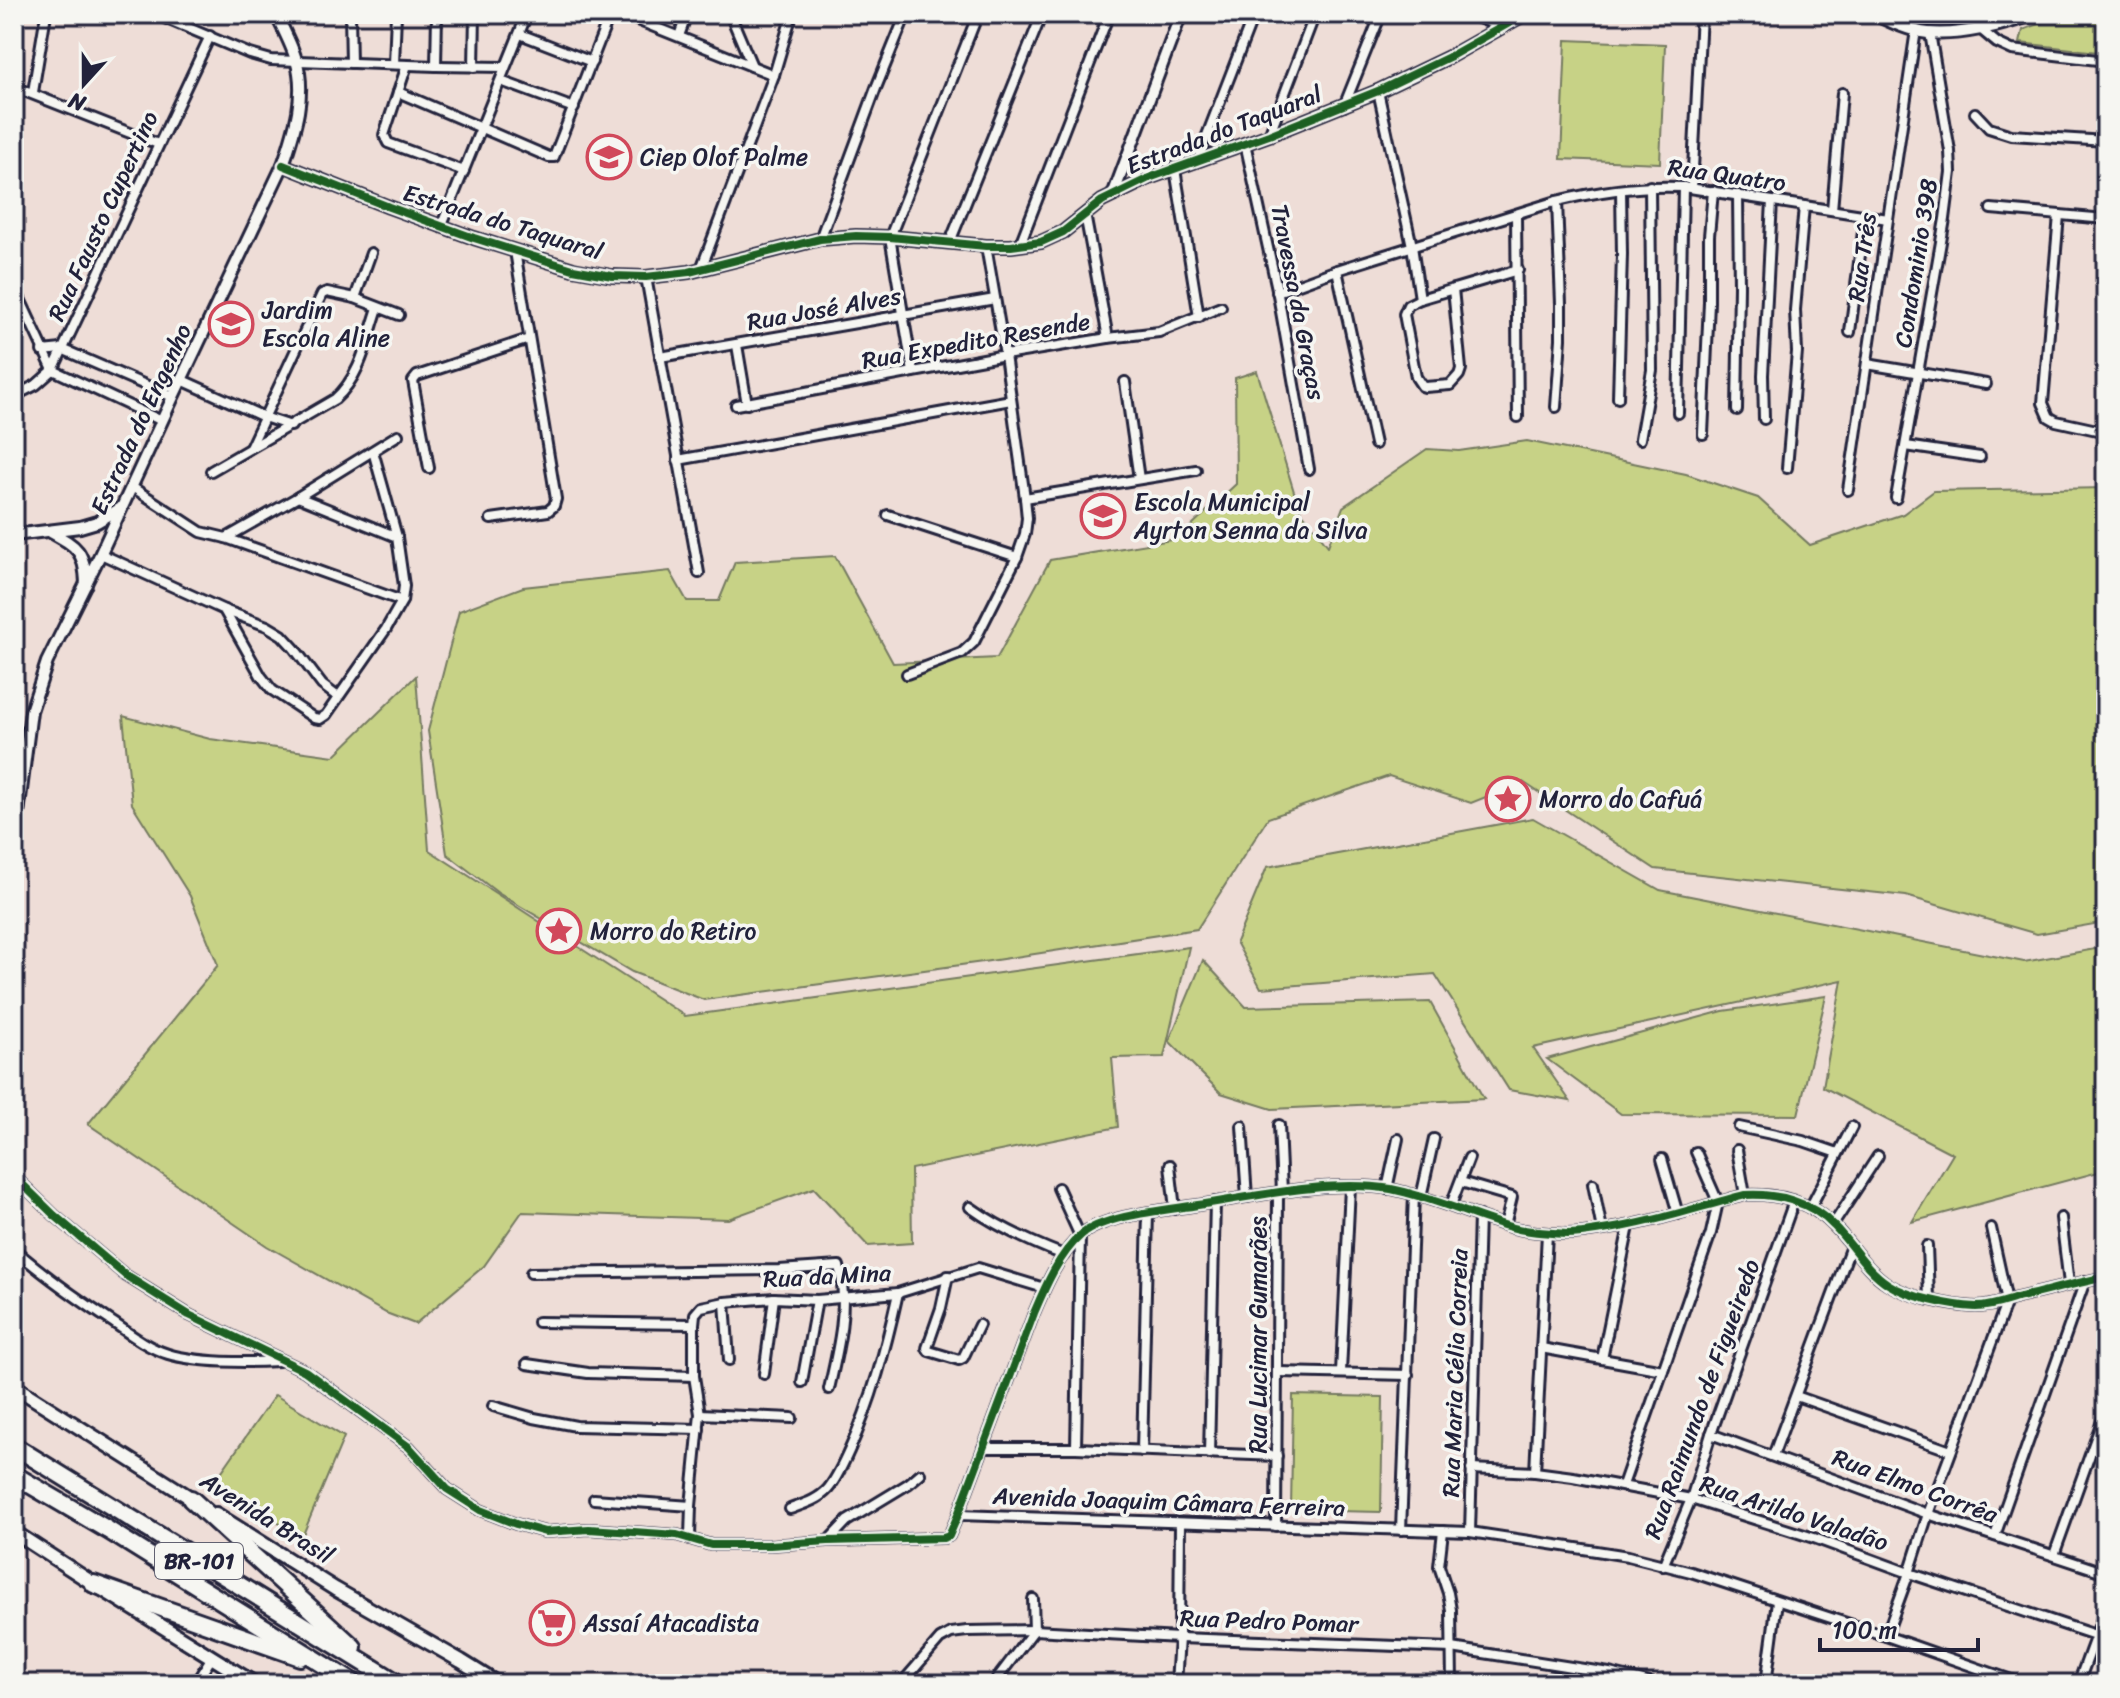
<svg xmlns="http://www.w3.org/2000/svg" width="2120" height="1698" font-family="Sriracha,sans-serif">
  <style>
    .green { fill: #c7d286; stroke: #747a60; stroke-width: 2 }
    .lines { fill: none; stroke-linecap: round; stroke-linejoin: round }
    .minor-casing { stroke: #22223b; stroke-width: 14 }
    .tertiary-casing { stroke: #22223b; stroke-width: 16 }
    .secondary-casing { stroke: #22223b; stroke-width: 18 }
    .motorway-casing { stroke: #22223b; stroke-width: 22 }
    .minor { stroke: #f6f6f2; stroke-width: 8 }
    .tertiary { stroke: #f6f6f2; stroke-width: 10 }
    .secondary { stroke: #f6f6f2; stroke-width: 12 }
    .motorway { stroke: #f6f6f2; stroke-width: 16 }
    .cycleway-casing { stroke: #f6f6f2; stroke-width: 13 }
    .cycleway { stroke: #1b5e20; stroke-width: 8 }
    .labels { text-anchor: middle; stroke-width: 7; stroke-linejoin: round; paint-order: stroke }
    .shield { fill: #f6f6f2; stroke: #626272; stroke-width: 2 }
    .shield-label { font-size: 22px; font-weight: bold; fill: #22223b }
    .street-label { font-size: 24px; fill: #22223b; stroke: #f6f6f2 }
    .poi-label { font-size: 24px; fill: #22223b; stroke: #f6f6f2; text-anchor: start }
  </style>
  <rect width="100%" height="100%" fill="#eeddd7"/>
  <filter id="ink" filterUnits="userSpaceOnUse"><feTurbulence type="fractalNoise" baseFrequency=".0125" numOctaves="2"/><feDisplacementMap in="SourceGraphic" scale="16" xChannelSelector="R" yChannelSelector="G"/><feConvolveMatrix kernelMatrix="1 2 1 2 8 2 1 2 1" color-interpolation-filters="sRGB"/></filter>
  <g filter="url(#ink)">
    <g class="green">
      <path d="M 2065,14 L 2106,14 L 2106,53 L 2020,43 L 2023,30 Z"/>
      <path d="M 1566,40 L 1665,44 L 1660,163 L 1561,159 Z"/>
      <path d="M 1257,371 L 1299,508 L 1328,546 L 1343,507 L 1427,449 L 1459,451 L 1527,441 L 1686,474 L 1758,498 L 1810,545 L 1903,514 L 1934,491 L 2106,488 L 2106,922 L 2037,934 L 1906,896 L 1655,869 L 1523,782 L 1471,803 L 1389,776 L 1268,818 L 1197,929 L 983,962 L 704,1000 L 632,972 L 498,893 L 447,854 L 428,731 L 459,611 L 523,587 L 670,571 L 687,601 L 719,601 L 735,562 L 835,556 L 893,663 L 997,658 L 1050,560 L 1177,539 L 1236,484 L 1235,378 Z"/>
      <path d="M 416,676 L 429,850 L 685,1016 L 1189,947 L 1164,1057 L 1112,1058 L 1118,1127 L 911,1169 L 912,1243 L 868,1246 L 814,1188 L 728,1219 L 522,1212 L 484,1266 L 415,1324 L 386,1313 L 267,1246 L 88,1124 L 218,965 L 190,896 L 132,804 L 123,716 L 210,739 L 334,756 Z"/>
      <path d="M 1533,818 L 1660,890 L 2024,962 L 2106,947 L 2106,1170 L 1912,1222 L 1953,1154 L 1823,1087 L 1842,980 L 1533,1048 L 1570,1101 L 1509,1090 L 1435,974 L 1261,988 L 1236,942 L 1267,867 Z"/>
      <path d="M 1203,960 L 1246,1007 L 1430,1002 L 1484,1099 L 1272,1109 L 1221,1093 L 1169,1041 Z"/>
      <path d="M 1826,996 L 1798,1115 L 1621,1114 L 1547,1059 L 1723,1011 Z"/>
      <path d="M 275,1395 L 344,1437 L 302,1537 L 213,1484 Z"/>
      <path d="M 1293,1395 L 1383,1397 L 1381,1512 L 1291,1510 Z"/>
    </g>
    <g class="lines">
      <g class="minor-casing">
        <g id="minor">
          <path d="M 155,14 L 250,54 L 271,60 L 436,66 L 505,67"/>
          <path d="M 350,14 L 351,63"/>
          <path d="M 622,14 L 774,75"/>
          <path d="M 730,14 L 752,66"/>
          <path d="M 1469,14 L 1501,27"/>
          <path d="M 1979,28 L 1997,43 L 2012,50 L 2106,61"/>
          <path d="M 520,34 L 592,62"/>
          <path d="M 679,36 L 687,14"/>
          <path d="M 394,64 L 396,14"/>
          <path d="M 407,65 L 384,135 L 388,143 L 464,171"/>
          <path d="M 436,66 L 437,14"/>
          <path d="M 474,67 L 475,14"/>
          <path d="M 501,81 L 574,108"/>
          <path d="M 14,87 L 158,144"/>
          <path d="M 1378,91 L 1412,246 L 1420,299"/>
          <path d="M 33,92 L 46,14"/>
          <path d="M 398,92 L 549,157 L 554,157 L 610,14"/>
          <path d="M 1344,106 L 1381,14"/>
          <path d="M 1975,113 L 1989,128 L 2011,135 L 2106,141"/>
          <path d="M 1269,135 L 1315,14"/>
          <path d="M 1245,143 L 1277,289 L 1309,469"/>
          <path d="M 1197,161 L 1254,14"/>
          <path d="M 1175,169 L 1199,317"/>
          <path d="M 1692,188 L 1701,14"/>
          <path d="M 1991,209 L 2106,219"/>
          <path d="M 1832,210 L 1842,93"/>
          <path d="M 1085,214 L 1108,338"/>
          <path d="M 1516,215 L 1518,417"/>
          <path d="M 2059,215 L 2043,403 L 2049,417 L 2056,421 L 2106,432"/>
          <path d="M 441,227 L 527,14"/>
          <path d="M 820,239 L 876,88 L 906,14"/>
          <path d="M 950,242 L 1042,14"/>
          <path d="M 1020,244 L 1109,14"/>
          <path d="M 701,269 L 774,75 L 792,14"/>
          <path d="M 1337,270 L 1375,444"/>
          <path d="M 646,277 L 699,573"/>
          <path d="M 14,286 L 53,370 L 162,421"/>
          <path d="M 1453,289 L 1461,369 L 1459,375 L 1450,385 L 1425,387 L 1422,386 L 1416,377 L 1404,314 L 1408,305 L 1420,299 L 1518,270"/>
          <path d="M 1277,292 L 1337,270 L 1557,201 C 1598,191 1640,185 1683,187 L 1888,219"/>
          <path d="M 355,298 L 371,253"/>
          <path d="M 1850,332 L 1865,216"/>
          <path d="M 737,345 L 747,404"/>
          <path d="M 42,351 L 62,349 L 173,397"/>
          <path d="M 660,357 L 995,299"/>
          <path d="M 1867,364 L 1986,384"/>
          <path d="M 913,372 L 890,237 L 978,14"/>
          <path d="M 182,380 L 264,417 L 291,426"/>
          <path d="M 1125,382 L 1139,479"/>
          <path d="M 14,396 L 36,385 L 53,370 L 210,36"/>
          <path d="M 1618,398 L 1622,254 L 1621,190"/>
          <path d="M 736,405 L 1005,355 L 1108,338 L 1159,332 L 1221,307"/>
          <path d="M 1556,407 L 1561,339 L 1561,304 L 1557,201"/>
          <path d="M 1737,410 L 1739,286 L 1738,195"/>
          <path d="M 1678,413 L 1683,187"/>
          <path d="M 1764,419 L 1763,375 L 1772,201"/>
          <path d="M 1703,434 L 1709,302 L 1709,236 L 1713,191"/>
          <path d="M 1640,439 L 1652,370 L 1650,186"/>
          <path d="M 1906,446 L 1980,457"/>
          <path d="M 250,448 L 322,294 L 327,292 L 355,298 L 399,315"/>
          <path d="M 678,460 L 1011,400"/>
          <path d="M 429,468 L 413,381 L 417,376 L 529,339"/>
          <path d="M 1787,468 L 1797,352 L 1795,310 L 1804,206"/>
          <path d="M 211,471 L 335,399 C 361,376 367,340 378,308"/>
          <path d="M 132,487 L 201,532 L 226,538 L 402,601"/>
          <path d="M 1848,490 L 1916,30"/>
          <path d="M 298,497 L 397,537"/>
          <path d="M 1025,498 L 1196,470"/>
          <path d="M 1896,498 L 1945,219 L 1951,172 L 1950,151 L 1930,33"/>
          <path d="M 888,515 L 1017,557"/>
          <path d="M 491,519 L 548,511 L 554,506 L 556,499 L 515,251"/>
          <path d="M 226,538 L 298,497 L 398,435"/>
          <path d="M 101,554 L 224,610 L 261,676 L 272,690 L 314,718 L 320,719 L 326,715 L 386,629 L 402,601 L 404,586 L 397,537 L 373,451"/>
          <path d="M 224,610 L 267,626 L 282,635 L 294,648 L 322,685 L 338,697"/>
          <path d="M 907,674 L 962,653 L 974,642 L 1017,557 L 1025,534 L 1027,518 L 1025,498 L 1005,355 L 986,246"/>
          <path d="M 1279,1125 L 1282,1192"/>
          <path d="M 1242,1126 L 1247,1197"/>
          <path d="M 1739,1127 L 1803,1141 L 1838,1153"/>
          <path d="M 1737,1150 L 1745,1195"/>
          <path d="M 1662,1159 L 1678,1214"/>
          <path d="M 1170,1165 L 1175,1209"/>
          <path d="M 14,1176 L 54,1215 L 125,1275 L 189,1315 L 305,1371 L 409,1447 L 447,1489 L 480,1510 L 516,1524 L 545,1532 L 589,1529 L 677,1535 L 711,1545 L 770,1545 L 828,1541 L 943,1538 L 949,1536 L 958,1515 L 1034,1313 C 1045,1287 1059,1254 1081,1235 C 1104,1215 1167,1210 1198,1205 C 1257,1196 1332,1179 1391,1189 C 1431,1197 1468,1214 1507,1226 C 1526,1232 1547,1233 1567,1234 C 1580,1234 1591,1232 1603,1230 C 1652,1223 1698,1207 1745,1195 C 1777,1193 1812,1202 1834,1226 C 1852,1244 1865,1269 1888,1284 C 1908,1297 1951,1306 1976,1307 C 1990,1307 2004,1302 2017,1298 C 2047,1291 2076,1283 2106,1277"/>
          <path d="M 1461,1182 L 1512,1197 L 1505,1225"/>
          <path d="M 1593,1184 L 1602,1230"/>
          <path d="M 1058,1188 L 1080,1236 L 1076,1448"/>
          <path d="M 1387,1189 L 1398,1139"/>
          <path d="M 1421,1197 L 1434,1139"/>
          <path d="M 1451,1205 L 1469,1158"/>
          <path d="M 970,1207 C 999,1228 1030,1242 1064,1255"/>
          <path d="M 1810,1208 L 1852,1127"/>
          <path d="M 2061,1218 L 2069,1284"/>
          <path d="M 1833,1225 L 1878,1156"/>
          <path d="M 1927,1246 L 1929,1298"/>
          <path d="M 14,1249 C 46,1277 79,1300 114,1323 C 131,1335 148,1348 168,1354 C 198,1363 247,1363 279,1361"/>
          <path d="M 531,1273 L 779,1270 L 839,1266 C 849,1306 838,1350 829,1389"/>
          <path d="M 948,1276 L 941,1308 L 927,1348 L 929,1351 L 959,1360 L 963,1358 L 979,1325"/>
          <path d="M 725,1302 L 729,1360"/>
          <path d="M 538,1322 L 694,1324"/>
          <path d="M 1541,1348 L 1663,1370"/>
          <path d="M 1602,1359 L 1629,1226"/>
          <path d="M 527,1364 L 588,1373 L 694,1376"/>
          <path d="M 1279,1372 L 1408,1375"/>
          <path d="M 1341,1372 L 1350,1187"/>
          <path d="M 764,1374 L 774,1298"/>
          <path d="M 802,1382 L 817,1300"/>
          <path d="M 1796,1396 L 1951,1451"/>
          <path d="M 493,1406 L 534,1418 L 576,1426 L 699,1429"/>
          <path d="M 700,1414 L 792,1418"/>
          <path d="M 1711,1434 L 1928,1514 L 2106,1573"/>
          <path d="M 983,1448 L 1076,1448 L 1277,1456"/>
          <path d="M 1142,1451 L 1148,1213"/>
          <path d="M 1209,1454 L 1215,1202"/>
          <path d="M 1773,1456 L 1851,1246"/>
          <path d="M 1471,1469 L 1535,1472 L 1573,1477 L 1691,1499 L 1814,1538 L 1909,1573 L 2095,1635"/>
          <path d="M 1535,1472 L 1547,1233"/>
          <path d="M 1623,1485 L 1711,1233 L 1718,1202 L 1696,1152"/>
          <path d="M 594,1499 L 691,1506"/>
          <path d="M 790,1509 C 804,1504 818,1500 828,1489 C 837,1478 843,1464 849,1451 C 872,1401 886,1347 898,1293"/>
          <path d="M 958,1515 L 1470,1532 L 1590,1550 L 1628,1556 L 1691,1572 L 1886,1636 L 2023,1684"/>
          <path d="M 1276,1526 L 1278,1193"/>
          <path d="M 1401,1530 L 1414,1195"/>
          <path d="M 1443,1531 L 1439,1566 L 1448,1593 L 1451,1610 L 1452,1684"/>
          <path d="M 1470,1532 L 1479,1216"/>
          <path d="M 1995,1536 L 2085,1281"/>
          <path d="M 690,1537 L 691,1506 L 700,1414 L 694,1376 L 694,1324 L 695,1314 L 701,1307 L 725,1302 L 774,1298 L 817,1300 L 898,1293 L 978,1268 L 1044,1288"/>
          <path d="M 828,1541 L 847,1521 L 908,1484 L 920,1474"/>
          <path d="M 2054,1555 L 2106,1410"/>
          <path d="M 1663,1566 L 1691,1499 L 1711,1434 L 1794,1201"/>
          <path d="M 1886,1636 L 1909,1573 L 1928,1514 L 2007,1301 L 1991,1228"/>
          <path d="M 195,1684 L 212,1657"/>
          <path d="M 901,1684 L 940,1639 L 951,1633 L 967,1631 L 1034,1630 L 1179,1638 L 1452,1648 L 1609,1673 L 1655,1684"/>
          <path d="M 993,1684 L 1034,1630 L 1033,1599"/>
          <path d="M 1176,1684 L 1179,1638 L 1180,1523"/>
          <path d="M 1766,1684 L 1777,1601"/>
          <path d="M 2078,1684 L 2106,1608"/>
        </g>
      </g>
      <g class="tertiary-casing">
        <g id="tertiary">
          <path d="M 1874,14 C 1891,22 1910,31 1928,33 C 1960,36 2005,25 2034,14"/>
          <path d="M 283,165 L 389,207 L 474,238 L 573,269 L 612,276 L 646,277 L 689,272 L 820,239 L 856,236 L 890,237 L 986,246 L 1011,246 L 1041,242 L 1063,232 L 1102,201 L 1149,178 L 1269,135 L 1378,91 L 1449,57 L 1525,14"/>
          <path d="M 1113,195 L 1181,14"/>
          <path d="M 49,531 C 76,546 85,550 86,584"/>
          <path d="M 14,535 L 80,527 L 97,522 L 121,508"/>
          <path d="M 14,846 L 31,711 L 47,662 L 99,557 L 173,397 L 283,165 C 294,132 307,95 296,60 C 292,45 283,29 276,14"/>
        </g>
      </g>
      <g class="secondary-casing">
        <g id="secondary">
          <path d="M 14,1386 L 197,1502"/>
          <path d="M 216,1514 L 335,1589 L 461,1661 L 498,1684"/>
          <path d="M 14,1532 L 94,1584 L 255,1684"/>
        </g>
      </g>
      <g class="motorway-casing">
        <g id="motorway">
          <path d="M 14,1446 L 399,1684"/>
          <path d="M 14,1475 L 108,1530 L 355,1684"/>
          <path d="M 191,1499 L 353,1647"/>
          <path d="M 94,1584 L 300,1657"/>
        </g>
      </g>
      <use href="#minor" class="minor"/>
      <use href="#tertiary" class="tertiary"/>
      <use href="#secondary" class="secondary"/>
      <use href="#motorway" class="motorway"/>
      <g class="cycleway-casing">
        <g id="cycleway">
          <path d="M 283,165 L 389,207 L 474,238 L 573,269 L 612,276 L 646,277 L 689,272 L 820,239 L 856,236 L 890,237 L 986,246 L 1011,246 L 1041,242 L 1063,232 L 1102,201 L 1149,178 L 1269,135 L 1378,91 L 1449,57 L 1525,14"/>
          <path d="M 14,1176 L 54,1215 L 125,1275 L 189,1315 L 305,1371 L 409,1447 L 447,1489 L 480,1510 L 516,1524 L 545,1532 L 589,1529 L 677,1535 L 711,1545 L 770,1545 L 828,1541 L 943,1538 L 949,1536 L 958,1515 L 1034,1313 C 1045,1287 1059,1254 1081,1235 C 1104,1215 1167,1210 1198,1205 C 1257,1196 1332,1179 1391,1189 C 1431,1197 1468,1214 1507,1226 C 1526,1232 1547,1233 1567,1234 C 1580,1234 1591,1232 1603,1230 C 1652,1223 1698,1207 1745,1195 C 1777,1193 1812,1202 1834,1226 C 1852,1244 1865,1269 1888,1284 C 1908,1297 1951,1306 1976,1307 C 1990,1307 2004,1302 2017,1298 C 2047,1291 2076,1283 2106,1277"/>
        </g>
      </g>
      <use href="#cycleway" class="cycleway"/>
    </g>
  </g>
  <defs>
    <g id="school-ring" transform="scale(2.3)"><circle r="9.5" fill="#f6f6f2" stroke="#d1495b" stroke-width="1.5"/><path d="M0-5L7-2L0 1L-7-2ZM-4 1L0 2.5L4 1V4Q0 6-4 4Z" fill="#d1495b"/></g>
    <g id="sight-ring" transform="scale(2.3)"><circle r="9.5" fill="#f6f6f2" stroke="#d1495b" stroke-width="1.5"/><path d="M0-6L1.8-2.2L6-1.7L2.9 1.2L3.7 5.4L0 3.3L-3.7 5.4L-2.9 1.2L-6-1.7L-1.8-2.2Z" fill="#d1495b"/></g>
    <g id="supermarket-ring" transform="scale(2.3)"><circle r="9.5" fill="#f6f6f2" stroke="#d1495b" stroke-width="1.5"/><path d="M-6-5.5h2.5l.6 2H6L4.5 2H-2.5L-4.4-4H-6ZM-1.5 3.2a1.3 1.3 0 1 0 .1 0ZM3 3.2a1.3 1.3 0 1 0 .1 0Z" fill="#d1495b"/></g>
  </defs>
  <g fill-rule="evenodd">
    <use href="#school-ring" x="609" y="157"/>
    <use href="#school-ring" x="231" y="324"/>
    <use href="#school-ring" x="1103" y="516"/>
    <use href="#sight-ring" x="1508" y="799"/>
    <use href="#sight-ring" x="559" y="931"/>
    <use href="#supermarket-ring" x="552" y="1623"/>
  </g>
  <g class="labels">
    <rect class="shield" x="155" y="1543" width="88" height="36" rx="6"/>
    <g class="shield-label">
      <text x="199" y="1569">BR-101</text>
    </g>
    <g class="street-label">
      <text transform="translate(1224 130) rotate(-21)" y="8">Estrada do Taquaral</text>
      <text transform="translate(1727 175) rotate(8)" y="8">Rua Quatro</text>
      <text transform="translate(103 216) rotate(-65)" y="8">Rua Fausto Cupertino</text>
      <text transform="translate(503 222) rotate(17)" y="8">Estrada do Taquaral</text>
      <text transform="translate(1862 257) rotate(-82)" y="8">Rua Três</text>
      <text transform="translate(1916 263) rotate(-81)" y="8">Condominio 398</text>
      <text transform="translate(1298 302) rotate(79)" y="8">Travessa da Graças</text>
      <text transform="translate(824 309) rotate(-10)" y="8">Rua José Alves</text>
      <text transform="translate(976 341) rotate(-10)" y="8">Rua Expedito Resende</text>
      <text transform="translate(141 419) rotate(-65)" y="8">Estrada do Engenho</text>
      <text transform="translate(827 1276) rotate(-3)" y="8">Rua da Mina</text>
      <text transform="translate(1258 1335) rotate(-90)" y="8">Rua Lucimar Gumarães</text>
      <text transform="translate(1455 1373) rotate(-88)" y="8">Rua Maria Célia Correia</text>
      <text transform="translate(1702 1399) rotate(-70)" y="8">Rua Raimundo de Figueiredo</text>
      <text transform="translate(1915 1486) rotate(20)" y="8">Rua Elmo Corrêa</text>
      <text transform="translate(1169 1502) rotate(2)" y="8">Avenida Joaquim Câmara Ferreira</text>
      <text transform="translate(1794 1513) rotate(18)" y="8">Rua Arildo Valadão</text>
      <text transform="translate(267 1518) rotate(32)" y="8">Avenida Brasil</text>
      <text transform="translate(1269 1621) rotate(2)" y="8">Rua Pedro Pomar</text>
    </g>
    <g class="poi-label">
      <text x="640" y="165">Ciep Olof Palme</text>
      <text x="262" y="318">Jardim<tspan x="262" dy="28">Escola Aline</tspan></text>
      <text x="1134" y="510">Escola Municipal<tspan x="1134" dy="28">Ayrton Senna da Silva</tspan></text>
      <text x="1539" y="807">Morro do Cafuá</text>
      <text x="590" y="939">Morro do Retiro</text>
      <text x="583" y="1631">Assaí Atacadista</text>
    </g>
  </g>
  <rect width="2120" height="1698" fill="none" stroke="#f6f6f2" stroke-width="48"/>
  <rect x="24" y="24" width="2072" height="1650" fill="none" stroke="#22223b" stroke-width="3" filter="url(#ink)"/>
  <g transform="translate(84 84) rotate(201)" stroke="#f6f6f2" stroke-width="6" paint-order="stroke">
  <path d="M0-6L14 30L0 20L-14 30Z" fill="#22223b"/>
  <text y="-12" font-size="22" font-weight="bold" text-anchor="middle" fill="#22223b">N</text>
  </g>
  <path d="M1820 1638v12h158v-12" fill="none" stroke="#22223b" stroke-width="4"/>
  <text x="1832" y="1638" font-size="24" fill="#22223b" stroke="#f6f6f2" stroke-width="6" paint-order="stroke">100 m</text>
</svg>
